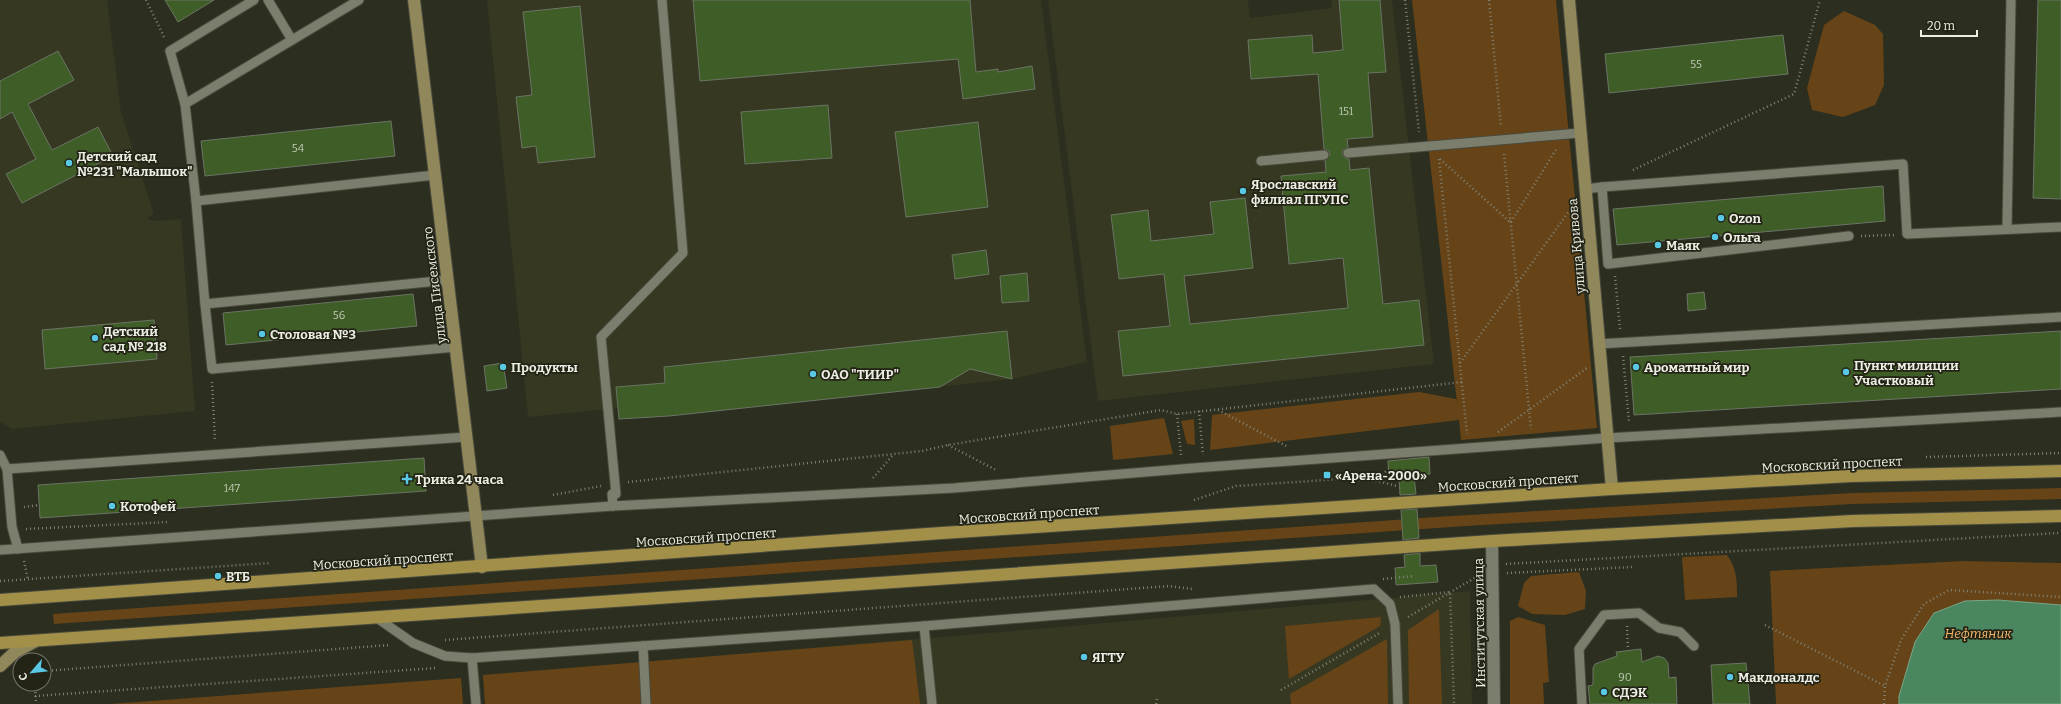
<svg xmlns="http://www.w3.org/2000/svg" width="2061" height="704" font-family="Bitter,serif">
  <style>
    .built { fill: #363822 }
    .green { fill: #664417 }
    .water { fill: #4a8760; stroke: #7ba688 }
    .building { fill: #3f5d27; stroke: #6b7465 }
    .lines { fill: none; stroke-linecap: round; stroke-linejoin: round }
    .lane-casing { stroke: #494a3d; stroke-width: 11 }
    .street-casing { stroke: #494a3d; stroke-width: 14 }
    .secondary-casing { stroke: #494a3d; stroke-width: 14 }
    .primary-casing { stroke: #494a3d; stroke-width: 14 }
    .path { stroke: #808275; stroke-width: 2.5; stroke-dasharray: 1 3; stroke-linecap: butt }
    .lane { stroke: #7c7e6d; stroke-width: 9 }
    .street { stroke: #7c7e6d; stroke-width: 12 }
    .secondary { stroke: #90875b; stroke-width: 12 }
    .primary { stroke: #a39048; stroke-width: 12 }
    .poi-dot { fill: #59c8e4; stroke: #232415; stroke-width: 1.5 }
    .labels { text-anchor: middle; stroke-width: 3.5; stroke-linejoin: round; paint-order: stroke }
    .number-label { font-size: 11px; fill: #c1cab5 }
    .poi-label { font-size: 13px; font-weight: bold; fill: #eceee4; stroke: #232415; text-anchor: start }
    .street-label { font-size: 13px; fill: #eceee4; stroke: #232415 }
    .park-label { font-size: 13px; font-style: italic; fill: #f8b96d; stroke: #232415 }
  </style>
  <rect width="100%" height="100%" fill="#2c2e1f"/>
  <g class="built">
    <path d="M 0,0 L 107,0 L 121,112 L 154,214 L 147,219 L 155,221 L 181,219 L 195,411 L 12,429 L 0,422 Z"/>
    <path d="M 487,0 L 1041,0 L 1087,362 L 1012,379 L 669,416 L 619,419 L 618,408 L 528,417 Z"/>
    <path d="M 1048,0 L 1248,0 L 1250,18 L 1332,8 L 1331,0 L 1392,0 L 1434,364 L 1098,401 Z"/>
    <path d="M 1470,591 L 1472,704 L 485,704 L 483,675 L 1013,631 Z"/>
  </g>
  <g class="green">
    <path d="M 1412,0 L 1556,0 L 1597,428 L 1461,440 L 1459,420 L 1210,450 L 1212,415 L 1419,392 L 1456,399 L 1457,403 Z"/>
    <path d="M 1844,11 L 1875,25 L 1883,34 L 1884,85 L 1875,105 L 1843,117 L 1812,110 L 1807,88 L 1824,25 Z"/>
    <path d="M 1164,418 L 1173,454 L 1113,460 L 1110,426 Z"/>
    <path d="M 1194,419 L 1195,445 L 1187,444 L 1181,421 Z"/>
    <path d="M 2061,488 L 2061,499 L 1853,504 L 1466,526 L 54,624 L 53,614 L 1451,516 L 1852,493 Z"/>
    <path d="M 1727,555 C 1737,568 1737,582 1737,597 L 1685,600 L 1682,557 Z"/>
    <path d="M 1963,561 L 2061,563 L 2061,704 L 1776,704 L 1770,571 Z"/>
    <path d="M 1579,572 L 1586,591 L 1585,609 L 1565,615 L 1532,614 L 1518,606 L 1524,583 L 1531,576 Z"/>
    <path d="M 1439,609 L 1442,704 L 1409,704 L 1408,630 Z"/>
    <path d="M 1381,617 L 1380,626 L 1289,679 L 1285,626 Z"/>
    <path d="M 1518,617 L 1545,625 L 1549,682 L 1543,683 L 1544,704 L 1510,704 L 1510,621 Z"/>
    <path d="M 1387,639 L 1388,704 L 1291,704 L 1290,694 Z"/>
    <path d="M 912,640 L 920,704 L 485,704 L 483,675 Z"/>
    <path d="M 461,678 L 463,704 L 110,704 Z"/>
  </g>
  <path class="water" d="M 1998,600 L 2061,605 L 2061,704 L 1899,704 L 1899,696 L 1915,642 L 1934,613 L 1965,601 Z"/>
  <g class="building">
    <path d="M 165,0 L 214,0 L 178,22 Z"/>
    <path d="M 693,0 L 970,0 L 976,72 L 998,69 L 998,72 L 1032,66 L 1035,89 L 963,99 L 958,59 L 700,81 Z"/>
    <path d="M 1339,0 L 1380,0 L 1386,72 L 1368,73 L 1373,137 L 1347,139 L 1348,147 L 1343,150 L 1342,154 L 1345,158 L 1349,159 L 1350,170 L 1369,168 L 1383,304 L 1419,300 L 1424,345 L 1123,376 L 1118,331 L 1170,326 L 1164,274 L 1119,279 L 1111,215 L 1148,210 L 1151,241 L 1214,234 L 1210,202 L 1245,198 L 1253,268 L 1184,276 L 1190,324 L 1348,308 L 1343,258 L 1289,264 L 1281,176 L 1326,172 L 1325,161 L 1330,155 L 1329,151 L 1324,149 L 1318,74 L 1251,79 L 1248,40 L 1312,35 L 1313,53 L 1343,50 Z"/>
    <path d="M 2038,0 L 2061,0 L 2061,199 L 2033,198 Z"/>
    <path d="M 580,6 L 595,157 L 538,163 L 536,146 L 522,148 L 516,97 L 532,95 L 523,12 Z"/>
    <path d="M 1783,35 L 1788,74 L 1609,93 L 1605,54 Z"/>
    <path d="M 58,51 L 74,80 L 28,104 L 52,150 L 98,127 L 113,156 L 22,203 L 6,174 L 36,159 L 12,112 L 0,119 L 0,81 Z"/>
    <path d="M 828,105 L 832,158 L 745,164 L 741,112 Z"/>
    <path d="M 391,121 L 395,156 L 205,176 L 201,141 Z"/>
    <path d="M 978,122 L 988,207 L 906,217 L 895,132 Z"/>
    <path d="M 1883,186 L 1885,221 L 1617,245 L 1613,209 Z"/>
    <path d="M 986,250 L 989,274 L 955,279 L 952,255 Z"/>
    <path d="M 1027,273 L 1029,301 L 1002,303 L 1000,276 Z"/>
    <path d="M 1704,292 L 1706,309 L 1688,311 L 1687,294 Z"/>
    <path d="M 413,294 L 417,326 L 226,345 L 223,313 Z"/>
    <path d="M 154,320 L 157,359 L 45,369 L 42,330 Z"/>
    <path d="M 1007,331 L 1012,379 L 970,369 L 940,387 L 669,416 L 619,419 L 616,387 L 665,383 L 664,367 Z"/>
    <path d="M 2061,331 L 2061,389 L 1634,415 L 1630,357 Z"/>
    <path d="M 503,363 L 507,388 L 487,391 L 484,366 Z"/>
    <path d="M 1429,457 L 1430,474 L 1414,476 L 1416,494 L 1400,495 L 1399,477 L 1389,478 L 1388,461 Z"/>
    <path d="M 424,458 L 426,491 L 40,518 L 38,485 Z"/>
    <path d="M 1417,509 L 1419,538 L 1403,540 L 1401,510 Z"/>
    <path d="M 1420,553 L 1420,566 L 1436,565 L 1438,582 L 1396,585 L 1395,568 L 1405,567 L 1404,555 Z"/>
    <path d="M 1641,649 L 1642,662 L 1658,656 L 1664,658 L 1668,663 L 1669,678 L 1676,677 L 1677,704 L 1590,704 L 1588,686 L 1593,685 L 1593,668 L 1595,664 L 1617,656 L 1616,652 Z"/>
    <path d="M 1746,663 L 1750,704 L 1713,704 L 1711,665 Z"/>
  </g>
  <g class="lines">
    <g class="lane-casing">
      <g id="lane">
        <path d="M 268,0 L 292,40"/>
        <path d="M 185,104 L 170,51 L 254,0"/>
        <path d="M 1348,153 L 1580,133"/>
        <path d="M 1261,161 L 1324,155"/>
        <path d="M 435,175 L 196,201 L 205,304 L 448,280"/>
        <path d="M 1602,187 L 1903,164 L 1907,234 L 2061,227"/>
        <path d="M 1585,189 L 1602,187 L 1608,264 L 1849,236"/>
        <path d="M 196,201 L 185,104 L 359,0"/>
        <path d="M 2007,229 L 2011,0"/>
        <path d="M 205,304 L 212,369 L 456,347"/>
        <path d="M 1598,344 L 2061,317"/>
        <path d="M 0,455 L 7,469 L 12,527 L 18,549"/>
        <path d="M 7,469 L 467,437"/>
        <path d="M 613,506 L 612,494 L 616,494 L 601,337 L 683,253 L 662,0"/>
        <path d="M 0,550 L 613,506 L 954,488 L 1194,468 L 1607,438 L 2061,412"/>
        <path d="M 377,618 L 413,643 L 445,656 L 472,658 L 924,626 L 1374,589 L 1390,604 L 1395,624 L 1398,704"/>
        <path d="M 924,626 L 932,704"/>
        <path d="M 643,646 L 646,704"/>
        <path d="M 472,658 L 476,704"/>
        <path d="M 1582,704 L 1579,649 L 1604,615 L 1639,613 L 1659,628 L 1680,632 L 1694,646"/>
      </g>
    </g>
    <g class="street-casing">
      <path id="street" d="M 1492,541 L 1494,704"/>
    </g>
    <g class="secondary-casing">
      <g id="secondary">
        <path d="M 414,0 L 482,567"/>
        <path d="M 1569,0 L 1612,489"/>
        <path d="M 0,666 L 15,652 L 34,642"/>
      </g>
    </g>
    <g class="primary-casing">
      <g id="primary">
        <path d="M 0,600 L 942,533 L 1612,489 L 1851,476 L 2061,471"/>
        <path d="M 0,643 L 1492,541 L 1853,521 L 2061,516"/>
      </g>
    </g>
    <g class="path">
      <path d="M 146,0 L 165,39"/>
      <path d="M 1405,0 L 1419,132"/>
      <path d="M 1489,0 L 1501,127"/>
      <path d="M 1504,154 L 1531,429"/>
      <path d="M 1439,159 L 1467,434"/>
      <path d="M 1440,159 L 1510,222"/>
      <path d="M 1633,170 L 1794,94 L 1820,0"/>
      <path d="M 1511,222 L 1557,148"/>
      <path d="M 1861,236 L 1894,235"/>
      <path d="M 1615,276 L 1620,329"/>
      <path d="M 1623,356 L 1629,422"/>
      <path d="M 1460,363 L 1572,207"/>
      <path d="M 212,382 L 215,441"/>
      <path d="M 1218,410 L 1288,447"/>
      <path d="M 1199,411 L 1203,455"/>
      <path d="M 1177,414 L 1181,455"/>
      <path d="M 1498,432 L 1587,368"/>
      <path d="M 948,445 L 996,470"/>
      <path d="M 1926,457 L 2061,453"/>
      <path d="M 873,478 L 893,455"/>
      <path d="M 1377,481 L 1388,469"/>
      <path d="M 628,482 L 922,451 L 948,445 L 1161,410 L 1177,414 L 1462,382"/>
      <path d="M 553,495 L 601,486"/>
      <path d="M 1194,500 L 1236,486 L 1340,479 L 1377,481 L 1397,486"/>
      <path d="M 24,507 L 39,505"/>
      <path d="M 26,529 L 169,522"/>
      <path d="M 24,561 L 28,580"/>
      <path d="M 1506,564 L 2059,533"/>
      <path d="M 1507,573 L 1633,567"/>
      <path d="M 1383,579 L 1414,576"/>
      <path d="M 0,581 L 271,563"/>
      <path d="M 1400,597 L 1450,592 L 1454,704"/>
      <path d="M 1408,617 L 1478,576"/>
      <path d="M 1765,625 L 1885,686"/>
      <path d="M 1627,626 L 1628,650"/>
      <path d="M 445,640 L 1169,586 L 1192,589"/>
      <path d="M 44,671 L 390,645"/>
      <path d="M 35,684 L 36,704"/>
      <path d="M 1281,690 L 1381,632"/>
      <path d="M 35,696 L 436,668"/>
      <path d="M 1156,704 L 1157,699"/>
      <path d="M 1884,704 L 1885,686 L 1901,640 L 1924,604 L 1949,590 L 2061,597"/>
    </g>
    <use href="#lane" class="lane"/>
    <use href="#street" class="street"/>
    <use href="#secondary" class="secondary"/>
    <use href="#primary" class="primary"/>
  </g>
  <g class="poi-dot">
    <circle cx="69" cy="163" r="4"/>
    <circle cx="1243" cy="191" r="4"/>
    <circle cx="1721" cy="218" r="4"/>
    <circle cx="1715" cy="237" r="4"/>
    <circle cx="1658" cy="245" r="4"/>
    <circle cx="262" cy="334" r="4"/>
    <circle cx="95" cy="338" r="4"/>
    <circle cx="503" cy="367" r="4"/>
    <circle cx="1636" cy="367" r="4"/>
    <circle cx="1846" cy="372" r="4"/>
    <circle cx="813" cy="374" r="4"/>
    <rect x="1323" y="471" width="8" height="8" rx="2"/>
    <path d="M405 473h4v4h4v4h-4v4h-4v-4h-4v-4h4z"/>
    <circle cx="112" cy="506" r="4"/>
    <circle cx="218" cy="576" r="4"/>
    <circle cx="1084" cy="657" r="4"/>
    <circle cx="1730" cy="677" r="4"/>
    <circle cx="1604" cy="692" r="4"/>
  </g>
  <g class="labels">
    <g class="number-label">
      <text x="1696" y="68">55</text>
      <text x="1346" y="115">151</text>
      <text x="298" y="152">54</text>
      <text x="339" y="319">56</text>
      <text x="232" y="492">147</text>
      <text x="1625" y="681">90</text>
    </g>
    <g class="poi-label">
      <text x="77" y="161">Детский сад<tspan x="77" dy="15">№231 "Малышок"</tspan></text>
      <text x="1251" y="189">Ярославский<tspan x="1251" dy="15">филиал ПГУПС</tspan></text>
      <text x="1729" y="223">Ozon</text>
      <text x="1723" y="242">Ольга</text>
      <text x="1666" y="250">Маяк</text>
      <text x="103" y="336">Детский<tspan x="103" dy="15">сад № 218</tspan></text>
      <text x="270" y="339">Столовая №3</text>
      <text x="1854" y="370">Пункт милиции<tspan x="1854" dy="15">Участковый</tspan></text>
      <text x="511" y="372">Продукты</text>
      <text x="1644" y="372">Ароматный мир</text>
      <text x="821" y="379">ОАО "ТИИР"</text>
      <text x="1335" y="480">«Арена-2000»</text>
      <text x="415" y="484">Трика 24 часа</text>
      <text x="120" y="511">Котофей</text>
      <text x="226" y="581">ВТБ</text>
      <text x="1092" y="662">ЯГТУ</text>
      <text x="1738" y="682">Макдоналдс</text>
      <text x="1612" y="697">СДЭК</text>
    </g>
    <g class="street-label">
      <text transform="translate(1576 246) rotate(-95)" y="5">улица Кривова</text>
      <text transform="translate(434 285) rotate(-97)" y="5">улица Писемского</text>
      <text transform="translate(1832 464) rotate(-3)" y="5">Московский проспект</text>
      <text transform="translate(1508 482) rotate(-4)" y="5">Московский проспект</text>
      <text transform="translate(1029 514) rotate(-4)" y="5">Московский проспект</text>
      <text transform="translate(706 537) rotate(-4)" y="5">Московский проспект</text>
      <text transform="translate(383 560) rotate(-4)" y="5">Московский проспект</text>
      <text transform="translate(1479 623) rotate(-91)" y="5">Институтская улица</text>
    </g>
    <g class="park-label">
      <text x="1978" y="638">Нефтяник</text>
    </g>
  </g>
  <g transform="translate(32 672) rotate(242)"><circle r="19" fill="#232415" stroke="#737568"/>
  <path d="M0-3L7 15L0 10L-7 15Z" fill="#59c8e4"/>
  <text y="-6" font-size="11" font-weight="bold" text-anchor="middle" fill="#eceee4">С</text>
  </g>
  <path d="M1921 30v6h56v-6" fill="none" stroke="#eceee4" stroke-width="2"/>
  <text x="1927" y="30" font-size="12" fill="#eceee4" stroke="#232415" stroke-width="3" paint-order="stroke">20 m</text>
</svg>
